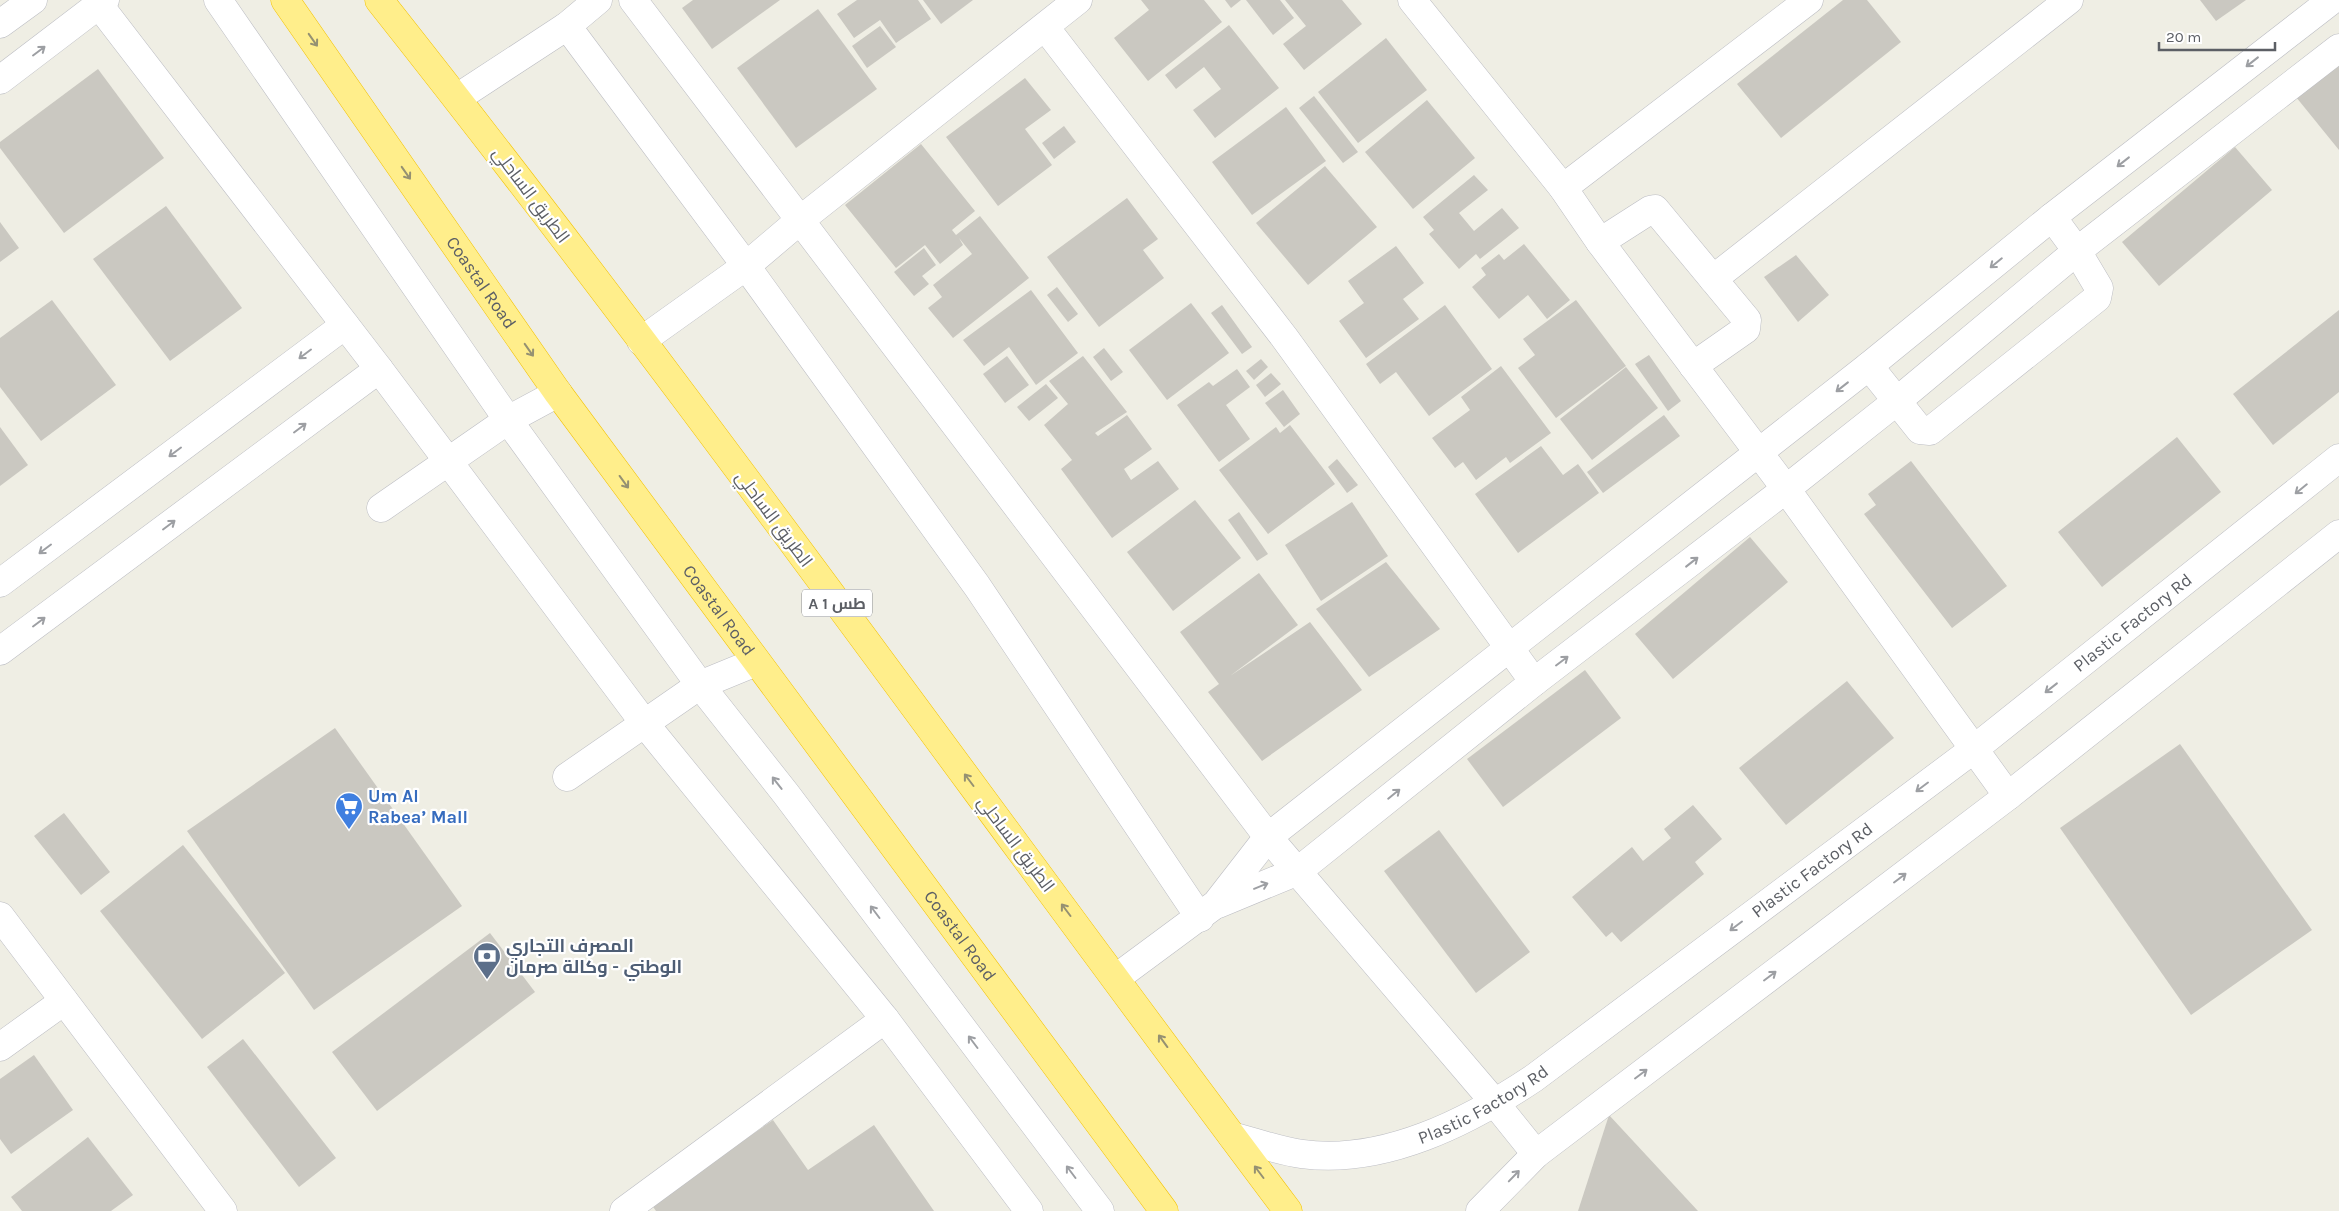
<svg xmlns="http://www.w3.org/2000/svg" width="2339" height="1211" font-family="Karla,Cairo,sans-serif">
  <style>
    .building { fill: #cac8c1 }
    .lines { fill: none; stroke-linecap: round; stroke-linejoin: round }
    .minor-casing { stroke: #bcbdc3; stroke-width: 29 }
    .highway-casing { stroke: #f3c200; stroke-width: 29 }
    .minor { stroke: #fff; stroke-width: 28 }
    .highway { stroke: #ffee8b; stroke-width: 28 }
    .oneway { stroke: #959172 }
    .oneway2 { stroke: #9d9fa3 }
    .labels { text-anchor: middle; stroke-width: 4.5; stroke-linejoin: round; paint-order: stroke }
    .shield { fill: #fff; stroke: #8d8f93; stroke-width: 1 }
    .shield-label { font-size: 16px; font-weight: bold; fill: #5c5f65 }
    .street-label { font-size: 18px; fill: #5c5f65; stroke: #fff }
    .shop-label { font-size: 18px; font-weight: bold; fill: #366cbe; stroke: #fff; text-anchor: start }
    .service-label { font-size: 18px; font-weight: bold; fill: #4e5e75; stroke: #fff; text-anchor: start }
  </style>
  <rect width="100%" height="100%" fill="#efeee4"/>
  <g class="building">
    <path d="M 693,0 L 780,0 L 712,49 L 682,8 Z"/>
    <path d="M 857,0 L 918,0 L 931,19 L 896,43 L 880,20 L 854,38 L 837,14 Z"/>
    <path d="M 923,0 L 973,0 L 941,24 Z"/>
    <path d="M 1141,0 L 1204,0 L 1222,22 L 1148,81 L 1114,38 L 1149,10 Z"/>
    <path d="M 1225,0 L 1241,0 L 1231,8 Z"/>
    <path d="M 1246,0 L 1280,0 L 1294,18 L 1273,35 Z"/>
    <path d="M 1285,0 L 1342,0 L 1362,24 L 1304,70 L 1283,44 L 1306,26 Z"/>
    <path d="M 1843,0 L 1867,0 L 1901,42 L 1781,138 L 1737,84 Z"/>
    <path d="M 2200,0 L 2246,0 L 2216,21 Z"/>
    <path d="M 818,9 L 877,89 L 796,148 L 737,68 Z"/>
    <path d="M 1229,25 L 1279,88 L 1215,138 L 1193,110 L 1221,89 L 1204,67 L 1176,89 L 1165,75 Z"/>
    <path d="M 880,26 L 896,47 L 867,68 L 852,46 Z"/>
    <path d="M 1386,38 L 1427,90 L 1358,143 L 1318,92 Z"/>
    <path d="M 2339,63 L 2339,150 L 2296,97 Z"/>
    <path d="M 98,69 L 164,158 L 64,233 L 0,148 L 0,142 Z"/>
    <path d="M 1025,78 L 1051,110 L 1025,129 L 1052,165 L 998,206 L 946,137 Z"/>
    <path d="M 1314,96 L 1358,152 L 1343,163 L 1299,108 Z"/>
    <path d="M 1427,100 L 1475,158 L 1413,209 L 1365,152 Z"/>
    <path d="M 1286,107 L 1326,161 L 1252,215 L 1212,162 Z"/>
    <path d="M 1064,126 L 1076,142 L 1054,159 L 1042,143 Z"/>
    <path d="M 921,144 L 975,211 L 952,230 L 956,235 L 980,216 L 1029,278 L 953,338 L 928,308 L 942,297 L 933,285 L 972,254 L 959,238 L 963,245 L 940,264 L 925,245 L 896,268 L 845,205 Z"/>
    <path d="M 2235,147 L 2272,190 L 2159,286 L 2122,242 Z"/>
    <path d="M 1325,166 L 1377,227 L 1308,285 L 1256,223 Z"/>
    <path d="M 1474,175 L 1488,190 L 1459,213 L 1474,231 L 1502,208 L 1519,228 L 1480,259 L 1476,254 L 1459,269 L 1429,234 L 1434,230 L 1423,217 Z"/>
    <path d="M 1127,198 L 1158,239 L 1143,250 L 1164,278 L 1099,327 L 1047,257 Z"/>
    <path d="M 166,206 L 242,308 L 170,361 L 93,259 Z"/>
    <path d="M 0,222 L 19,248 L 0,262 Z"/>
    <path d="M 1524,244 L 1570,300 L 1547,319 L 1528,295 L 1499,319 L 1472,287 L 1486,275 L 1481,268 L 1499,254 L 1504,260 Z"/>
    <path d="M 1396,246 L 1424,283 L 1403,299 L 1419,319 L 1366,358 L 1339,321 L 1364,303 L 1348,281 Z"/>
    <path d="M 924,248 L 936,265 L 922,276 L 929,284 L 914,296 L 894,272 Z"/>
    <path d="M 1796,255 L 1829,295 L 1798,322 L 1764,277 Z"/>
    <path d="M 1057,287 L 1078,314 L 1068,322 L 1047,295 Z"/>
    <path d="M 1031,290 L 1078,353 L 1036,385 L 1009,347 L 984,366 L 963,340 Z"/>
    <path d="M 52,300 L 116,385 L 41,441 L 0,387 L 0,338 Z"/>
    <path d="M 1576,300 L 1626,366 L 1556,418 L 1518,368 L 1535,355 L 1523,339 Z"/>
    <path d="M 1191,303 L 1229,353 L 1167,400 L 1129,350 Z"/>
    <path d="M 1222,305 L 1252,347 L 1242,354 L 1211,313 Z"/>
    <path d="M 1445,305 L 1492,369 L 1429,416 L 1396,372 L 1380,384 L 1366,364 Z"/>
    <path d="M 2339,310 L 2339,392 L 2273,445 L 2233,394 Z"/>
    <path d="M 1104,348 L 1123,372 L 1111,381 L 1093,357 Z"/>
    <path d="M 1649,355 L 1681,401 L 1668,411 L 1635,364 Z"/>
    <path d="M 1007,356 L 1029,385 L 1005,403 L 983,374 Z"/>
    <path d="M 1083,356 L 1127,412 L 1095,433 L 1098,436 L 1127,415 L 1152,449 L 1124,469 L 1131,480 L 1158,461 L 1179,489 L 1112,538 L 1061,469 L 1072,460 L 1044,425 L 1068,404 L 1049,381 Z"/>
    <path d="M 1261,359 L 1268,367 L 1254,380 L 1246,371 Z"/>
    <path d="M 1501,366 L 1551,433 L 1510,463 L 1506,457 L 1476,480 L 1463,462 L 1455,468 L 1432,438 L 1470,410 L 1461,397 Z"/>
    <path d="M 1626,367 L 1658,408 L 1592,460 L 1560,419 Z"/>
    <path d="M 1237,369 L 1250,387 L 1226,405 L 1250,439 L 1219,462 L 1177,405 L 1209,382 L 1213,386 Z"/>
    <path d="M 1271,373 L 1281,384 L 1265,397 L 1256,385 Z"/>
    <path d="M 1046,384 L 1058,398 L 1029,421 L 1017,407 Z"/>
    <path d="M 1283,390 L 1300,414 L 1284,427 L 1265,403 Z"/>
    <path d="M 1664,415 L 1680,436 L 1603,493 L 1587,472 Z"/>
    <path d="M 1290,425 L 1335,484 L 1268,534 L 1219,470 L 1276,427 L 1280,433 Z"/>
    <path d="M 0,427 L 28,465 L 0,486 Z"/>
    <path d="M 2177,437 L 2221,492 L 2102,587 L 2058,532 Z"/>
    <path d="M 1541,446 L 1563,475 L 1578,464 L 1599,493 L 1518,553 L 1475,494 Z"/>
    <path d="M 1337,459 L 1358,485 L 1347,493 L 1328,467 Z"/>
    <path d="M 1911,461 L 2007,586 L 1952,628 L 1864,514 L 1876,505 L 1868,494 Z"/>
    <path d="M 1195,500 L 1241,558 L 1173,611 L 1127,552 Z"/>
    <path d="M 1352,502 L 1388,556 L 1321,601 L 1285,545 Z"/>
    <path d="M 1239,512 L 1268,554 L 1257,561 L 1228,520 Z"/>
    <path d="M 1750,537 L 1788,582 L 1673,679 L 1635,634 Z"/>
    <path d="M 1386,562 L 1440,629 L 1369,677 L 1316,609 Z"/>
    <path d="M 1259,573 L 1298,625 L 1230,676 L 1310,622 L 1362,690 L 1262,761 L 1208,692 L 1219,684 L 1180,632 Z"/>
    <path d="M 1585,670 L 1621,718 L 1503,807 L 1467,759 Z"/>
    <path d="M 1847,681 L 1894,738 L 1786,825 L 1739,768 Z"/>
    <path d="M 335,728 L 462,906 L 314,1010 L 187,831 Z"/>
    <path d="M 2180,744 L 2312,930 L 2191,1015 L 2060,828 Z"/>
    <path d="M 1693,805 L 1722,839 L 1695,862 L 1704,874 L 1621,942 L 1612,932 L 1606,937 L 1572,897 L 1632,847 L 1643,861 L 1671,838 L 1664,829 Z"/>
    <path d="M 64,813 L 110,872 L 81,895 L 34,836 Z"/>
    <path d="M 1439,830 L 1530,952 L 1476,993 L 1384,871 Z"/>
    <path d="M 183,845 L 285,973 L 202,1039 L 100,911 Z"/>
    <path d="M 490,933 L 535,992 L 377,1111 L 332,1052 Z"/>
    <path d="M 243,1039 L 336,1158 L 299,1187 L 207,1067 Z"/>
    <path d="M 34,1055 L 73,1110 L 11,1154 L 0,1139 L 0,1079 Z"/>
    <path d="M 1609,1115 L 1698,1211 L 1578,1211 Z"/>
    <path d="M 773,1120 L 808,1170 L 874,1125 L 934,1211 L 656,1211 L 651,1204 Z"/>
    <path d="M 88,1137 L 133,1195 L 111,1211 L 22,1211 L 11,1197 Z"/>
  </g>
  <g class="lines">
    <g class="minor-casing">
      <g id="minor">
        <path d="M 218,0 L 508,420 L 700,685 L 786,794 L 1100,1211"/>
        <path d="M 633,0 L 1268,837 L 1495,1103 L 1536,1154"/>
        <path d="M 1412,0 L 1563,188 L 1600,242 L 1786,489 L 2008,796"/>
        <path d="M 99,5 L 379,369 L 645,724 L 885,1019 L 1029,1211"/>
        <path d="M 0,24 L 33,0"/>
        <path d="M 567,26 L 746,266 L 977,586 L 1200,918"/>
        <path d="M 1045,27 L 1284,337 L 1534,682"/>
        <path d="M 0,80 L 105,0"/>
        <path d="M 457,98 L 567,26 L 598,0"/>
        <path d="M 1563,188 L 1809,0"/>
        <path d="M 1600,242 L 1650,210 L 1655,209 L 1747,320 L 1746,329 L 1693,366"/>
        <path d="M 1713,279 L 2069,0"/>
        <path d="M 641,341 L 746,266 L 799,221 L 1078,0"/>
        <path d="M 1869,366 L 1920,430 L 1930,431 L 2097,298 L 2099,288 L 2077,251 L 2052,217"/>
        <path d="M 381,508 L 508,420 L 558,393"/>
        <path d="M 0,583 L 345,325"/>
        <path d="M 0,651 L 379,369"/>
        <path d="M 567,777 L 700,685 L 756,662"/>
        <path d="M 1218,904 L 1298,871 L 1534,682 L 1786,489 L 1897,401 L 2077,251 L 2339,48"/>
        <path d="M 0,916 L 223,1211"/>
        <path d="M 1116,978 L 1216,904 L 1268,837 L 1869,366 L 2052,217 L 2332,0"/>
        <path d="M 0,1047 L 64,1001"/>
        <path id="s1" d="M 1232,1136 C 1255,1142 1279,1151 1302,1154 C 1384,1165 1468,1122 1534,1078 L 1974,749 L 2339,458"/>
        <path d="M 624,1211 L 885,1019"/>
        <path d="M 1480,1211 L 1536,1154 L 2008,796 L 2339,534"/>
      </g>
    </g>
    <g class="highway-casing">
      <g id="highway">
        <path id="s2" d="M 285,0 L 558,393 L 1164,1211"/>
        <path d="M 379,0 C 693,396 985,808 1288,1211"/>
      </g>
    </g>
    <use href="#minor" class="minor"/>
    <use href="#highway" class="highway"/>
  </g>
  <defs><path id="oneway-shaft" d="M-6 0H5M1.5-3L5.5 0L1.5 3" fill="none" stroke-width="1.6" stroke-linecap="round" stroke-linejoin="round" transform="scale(1.25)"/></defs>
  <g class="oneway">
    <use href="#oneway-shaft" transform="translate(313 40) rotate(55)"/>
    <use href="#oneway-shaft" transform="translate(406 173) rotate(55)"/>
    <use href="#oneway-shaft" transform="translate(529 350) rotate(55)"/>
    <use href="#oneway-shaft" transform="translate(624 482) rotate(54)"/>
    <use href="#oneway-shaft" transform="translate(969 780) rotate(-127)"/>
    <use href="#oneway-shaft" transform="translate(1066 910) rotate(-127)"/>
    <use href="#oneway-shaft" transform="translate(1163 1041) rotate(-126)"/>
    <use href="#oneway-shaft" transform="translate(1259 1172) rotate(-127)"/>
  </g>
  <g class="oneway2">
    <use href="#oneway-shaft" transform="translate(39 51) rotate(-37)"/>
    <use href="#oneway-shaft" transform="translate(2252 62) rotate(142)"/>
    <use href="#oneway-shaft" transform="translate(2123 162) rotate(142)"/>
    <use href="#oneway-shaft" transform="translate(1996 263) rotate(141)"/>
    <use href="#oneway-shaft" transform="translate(305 354) rotate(143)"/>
    <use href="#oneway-shaft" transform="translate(1842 387) rotate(142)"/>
    <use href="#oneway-shaft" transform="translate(300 428) rotate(-37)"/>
    <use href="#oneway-shaft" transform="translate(175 452) rotate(143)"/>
    <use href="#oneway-shaft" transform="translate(2301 489) rotate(141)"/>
    <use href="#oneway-shaft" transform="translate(169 525) rotate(-37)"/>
    <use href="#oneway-shaft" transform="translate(45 549) rotate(143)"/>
    <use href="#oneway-shaft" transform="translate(1692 562) rotate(-38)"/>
    <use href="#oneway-shaft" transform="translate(39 622) rotate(-37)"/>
    <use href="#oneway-shaft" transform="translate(1562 661) rotate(-37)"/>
    <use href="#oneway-shaft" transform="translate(2051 688) rotate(142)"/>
    <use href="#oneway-shaft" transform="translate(777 783) rotate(-128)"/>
    <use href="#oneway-shaft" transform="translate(1922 787) rotate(143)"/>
    <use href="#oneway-shaft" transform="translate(1394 794) rotate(-39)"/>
    <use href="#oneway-shaft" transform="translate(1900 878) rotate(-37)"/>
    <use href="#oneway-shaft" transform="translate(1261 886) rotate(-22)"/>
    <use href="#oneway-shaft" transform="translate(875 912) rotate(-127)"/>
    <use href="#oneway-shaft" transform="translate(1736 926) rotate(143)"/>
    <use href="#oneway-shaft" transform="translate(1770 976) rotate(-37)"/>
    <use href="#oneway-shaft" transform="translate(973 1042) rotate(-127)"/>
    <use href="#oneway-shaft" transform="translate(1641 1074) rotate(-37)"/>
    <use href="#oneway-shaft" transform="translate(1071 1172) rotate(-127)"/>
    <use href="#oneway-shaft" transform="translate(1514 1176) rotate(-46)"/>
  </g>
  <defs>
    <g id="supermarket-pin" transform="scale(1.4375)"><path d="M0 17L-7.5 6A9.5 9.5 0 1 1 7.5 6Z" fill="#3f7fe0" stroke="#fff"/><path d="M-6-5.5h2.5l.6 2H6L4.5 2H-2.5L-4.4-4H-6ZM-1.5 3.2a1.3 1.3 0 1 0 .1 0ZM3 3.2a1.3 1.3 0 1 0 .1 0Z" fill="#fff"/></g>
    <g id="bank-pin" transform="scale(1.4375)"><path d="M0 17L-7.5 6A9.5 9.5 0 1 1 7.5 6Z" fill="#5c6f8a" stroke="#fff"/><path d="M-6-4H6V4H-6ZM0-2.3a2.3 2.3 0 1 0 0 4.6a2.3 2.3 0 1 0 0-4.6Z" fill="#fff"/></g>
  </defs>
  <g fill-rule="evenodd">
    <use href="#supermarket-pin" x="349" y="806"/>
    <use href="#bank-pin" x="487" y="956"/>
  </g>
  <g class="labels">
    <rect class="shield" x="802" y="589.5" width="70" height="27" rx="4"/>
    <g class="shield-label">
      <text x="837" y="609">A 1 طس</text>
    </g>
    <g class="street-label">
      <text transform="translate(531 195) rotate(53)" y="6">الطريق الساحلي</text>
      <text dy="6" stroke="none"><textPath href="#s2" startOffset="344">Coastal Road</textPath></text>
      <text transform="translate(774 519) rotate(53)" y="6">الطريق الساحلي</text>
      <text dy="6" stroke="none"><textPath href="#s2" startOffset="749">Coastal Road</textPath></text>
      <text dy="6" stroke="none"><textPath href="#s1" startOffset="1074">Plastic Factory Rd</textPath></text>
      <text transform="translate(1016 844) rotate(53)" y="6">الطريق الساحلي</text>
      <text dy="6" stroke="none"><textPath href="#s1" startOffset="669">Plastic Factory Rd</textPath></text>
      <text dy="6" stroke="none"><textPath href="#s2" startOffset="1154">Coastal Road</textPath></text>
      <text dy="6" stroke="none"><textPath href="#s1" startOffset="264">Plastic Factory Rd</textPath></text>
    </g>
    <g class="shop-label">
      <text x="368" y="802">Um Al<tspan x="368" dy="21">Rabea’ Mall</tspan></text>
    </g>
    <g class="service-label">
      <text x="506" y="952">المصرف التجاري<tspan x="506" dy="21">الوطني - وكالة صرمان</tspan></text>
    </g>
  </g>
  <path d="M2159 42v8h116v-8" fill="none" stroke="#5c5f65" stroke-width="2.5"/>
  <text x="2166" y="42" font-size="15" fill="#5c5f65" stroke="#ffffff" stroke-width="4" paint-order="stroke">20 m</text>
</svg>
